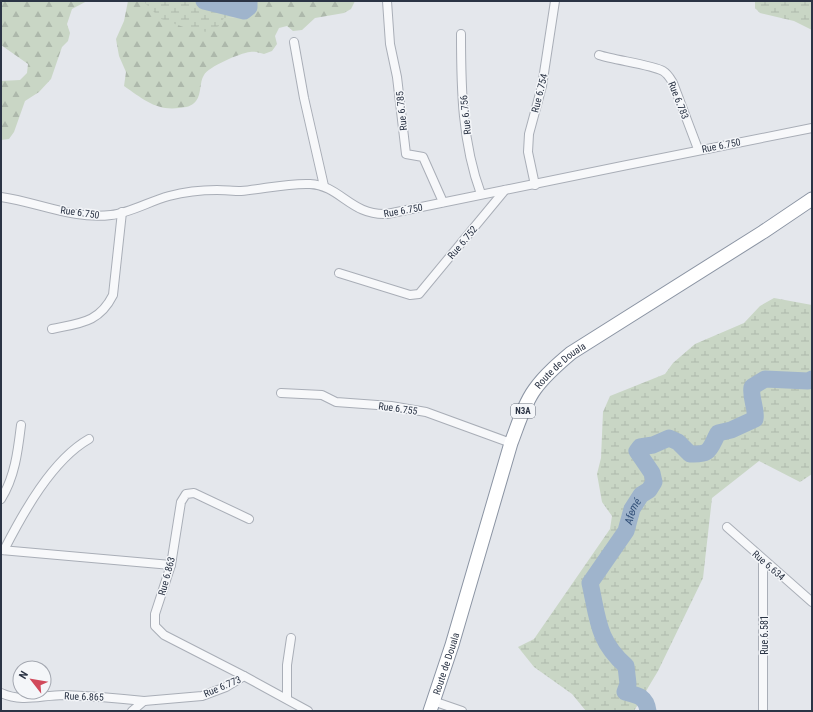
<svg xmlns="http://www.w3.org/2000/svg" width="813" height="712" font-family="'Roboto Condensed',sans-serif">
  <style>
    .forest { fill: url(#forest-firs) }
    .wetland { fill: url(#wetland-marsh) }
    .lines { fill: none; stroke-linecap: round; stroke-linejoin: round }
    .river { stroke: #9fb4cc; stroke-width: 17 }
    .minor-casing { stroke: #a9aeb7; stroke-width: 10 }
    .trunk-casing { stroke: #8b94a3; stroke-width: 15 }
    .minor { stroke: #f7f8fa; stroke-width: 8 }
    .trunk { stroke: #fff; stroke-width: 13 }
    .labels { text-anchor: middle; stroke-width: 3; stroke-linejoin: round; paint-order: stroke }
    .shield { fill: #f4f6f9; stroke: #676e7b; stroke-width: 1 }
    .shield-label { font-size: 9px; font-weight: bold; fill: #2b3445 }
    .street-label { font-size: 10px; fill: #2b3445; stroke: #f4f6f9 }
    .water-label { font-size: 11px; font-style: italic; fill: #34527a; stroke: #f4f6f9 }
  </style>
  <defs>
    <pattern id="forest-firs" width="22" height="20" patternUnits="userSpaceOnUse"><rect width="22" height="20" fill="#c9d6c5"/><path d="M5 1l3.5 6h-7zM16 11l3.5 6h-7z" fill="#adb8ab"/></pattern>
    <pattern id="wetland-marsh" width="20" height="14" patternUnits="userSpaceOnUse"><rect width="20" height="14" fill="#c9d6c5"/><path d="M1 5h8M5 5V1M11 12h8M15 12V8" fill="none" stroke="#adb8ab"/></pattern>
  </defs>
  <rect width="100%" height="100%" fill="#e4e7ec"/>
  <g class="forest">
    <path d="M 1,1 L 87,1 L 72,9 L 67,24 L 70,33 L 68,41 L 62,47 L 51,79 L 39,92 L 25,101 L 14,132 L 9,139 L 1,140 L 1,81 L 20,80 L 27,73 L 28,64 L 1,45 Z"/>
    <path d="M 128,1 L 143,1 L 145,3 L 224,18 L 250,17 L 259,1 L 355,1 L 351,9 L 344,13 L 315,18 L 302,30 L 293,31 L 287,26 L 279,28 L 275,36 L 277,44 L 272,51 L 264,54 C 259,53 255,51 250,52 C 240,53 208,67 204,75 C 199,83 202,93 196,101 C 191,107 186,107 179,108 C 156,111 143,99 124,86 L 126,72 L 119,56 L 116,39 L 124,21 Z"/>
  </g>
  <g class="wetland">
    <path d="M 143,1 L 232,1 L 243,3 L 243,1 L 259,2 L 251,17 L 224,18 L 219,26 L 207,32 L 189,29 L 161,19 Z"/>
    <path d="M 755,1 L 812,1 L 812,30 L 794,21 L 760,13 L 755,8 Z"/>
    <path d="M 774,298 L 812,305 L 812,474 L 800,482 L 759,461 L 712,498 L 703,578 L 658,671 L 634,711 L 586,711 L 572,694 L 534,667 L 518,647 L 534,639 L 610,529 L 612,516 L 602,502 L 597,474 L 601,458 L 603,412 L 610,396 L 665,374 L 673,363 L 695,344 L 744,323 L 760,306 Z"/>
  </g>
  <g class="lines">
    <g class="river">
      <path d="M 204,1 L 244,11 L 249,7 L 249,1"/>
      <path id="s1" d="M 648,711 C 646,696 637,695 625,692 L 628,684 L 626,666 C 597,641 598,618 590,583 L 626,531 L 632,509 L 641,495 L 649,490 L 654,482 L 652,473 L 637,451 L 640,447 L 653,445 L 669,438 L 678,442 L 690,454 C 711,455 709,450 718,433 L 731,430 L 755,419 C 757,409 750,398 752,387 L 765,379 L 808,381 L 812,379"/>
    </g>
    <g class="minor-casing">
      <g id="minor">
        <path d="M 387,1 L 390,44 L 397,77 L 406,154 L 423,157 L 443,202"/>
        <path d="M 461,34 C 461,88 462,143 481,194"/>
        <path d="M 294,42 L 304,98 L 324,186"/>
        <path d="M 599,55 C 614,60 653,65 663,71 C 668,74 670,78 673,83 L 698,149"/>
        <path d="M 535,185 L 528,152 L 529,134 L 542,86 L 555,1"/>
        <path d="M 1,197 C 37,202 74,220 111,215 C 130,213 150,201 169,196 C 184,192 201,190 217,190 C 225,190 233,191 241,191 C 264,189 287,183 310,184 C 340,185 351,216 387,214 C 529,185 670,156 812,128"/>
        <path d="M 339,273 L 410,295 L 419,294 L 505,190"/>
        <path d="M 52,329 C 80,323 99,323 113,295 L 122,212"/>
        <path d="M 281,393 L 322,395 L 336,402 L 391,406 L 426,412 L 511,443"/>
        <path d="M 1,499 C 15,477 18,450 21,425"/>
        <path d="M 727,527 L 812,602"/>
        <path d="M 1,550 L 171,565"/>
        <path d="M 4,550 C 23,513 52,460 89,439"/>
        <path d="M 763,560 L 763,711"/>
        <path d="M 244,676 L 164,635 L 155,626 L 155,614 L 171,565 L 181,502 L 186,494 L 194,493 L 249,519"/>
        <path d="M 1,693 C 23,703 41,695 64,695 C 91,696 117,698 144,701"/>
        <path d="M 287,698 L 287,665 L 291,638"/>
        <path d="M 433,701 L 462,711"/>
        <path d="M 132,711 L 144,701 L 202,696 L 226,687 L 244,676 L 308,711"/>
      </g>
    </g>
    <g class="trunk-casing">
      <g id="trunk">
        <path id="s2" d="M 430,711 L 452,645 L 511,443 C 518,425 524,404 535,389 C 545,375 558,364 571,353 L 763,232 L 812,199"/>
      </g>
    </g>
    <use href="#minor" class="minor"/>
    <use href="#trunk" class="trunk"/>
  </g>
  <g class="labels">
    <rect class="shield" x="511" y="404" width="24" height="14" rx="3"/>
    <g class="shield-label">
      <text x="523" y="414">N3A</text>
    </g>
    <g class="street-label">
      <text transform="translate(539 93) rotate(-76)" y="4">Rue 6.754</text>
      <text transform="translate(679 100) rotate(68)" y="4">Rue 6.783</text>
      <text transform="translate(401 111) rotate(-96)" y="4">Rue 6.785</text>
      <text transform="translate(465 115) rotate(-96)" y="4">Rue 6.756</text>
      <text transform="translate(721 145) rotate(-11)" y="4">Rue 6.750</text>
      <text transform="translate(403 210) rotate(-10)" y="4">Rue 6.750</text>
      <text transform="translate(80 212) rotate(8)" y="4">Rue 6.750</text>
      <text transform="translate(462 242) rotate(-50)" y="4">Rue 6.752</text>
      <text dy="4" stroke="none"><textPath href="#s2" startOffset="374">Route de Douala</textPath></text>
      <text transform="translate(398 408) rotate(8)" y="4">Rue 6.755</text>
      <text transform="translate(769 565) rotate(41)" y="4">Rue 6.634</text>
      <text transform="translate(166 576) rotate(-75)" y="4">Rue 6.863</text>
      <text transform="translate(764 635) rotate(-90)" y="4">Rue 6.581</text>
      <text dy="4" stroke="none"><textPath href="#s2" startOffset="50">Route de Douala</textPath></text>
      <text transform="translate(222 686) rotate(-23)" y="4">Rue 6.773</text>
      <text transform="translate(84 696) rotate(2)" y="4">Rue 6.865</text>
    </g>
    <g class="water-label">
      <text dy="4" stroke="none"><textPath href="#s1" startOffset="236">Afemé</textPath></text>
    </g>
  </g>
  <rect width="813" height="712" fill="none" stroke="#2b3445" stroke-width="4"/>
  <g transform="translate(32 680) rotate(301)"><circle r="19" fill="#f4f6f9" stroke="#a4a8b1"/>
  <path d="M0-3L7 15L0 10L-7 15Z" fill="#d1495b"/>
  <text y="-6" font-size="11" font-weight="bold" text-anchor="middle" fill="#2b3445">N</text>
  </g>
</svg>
